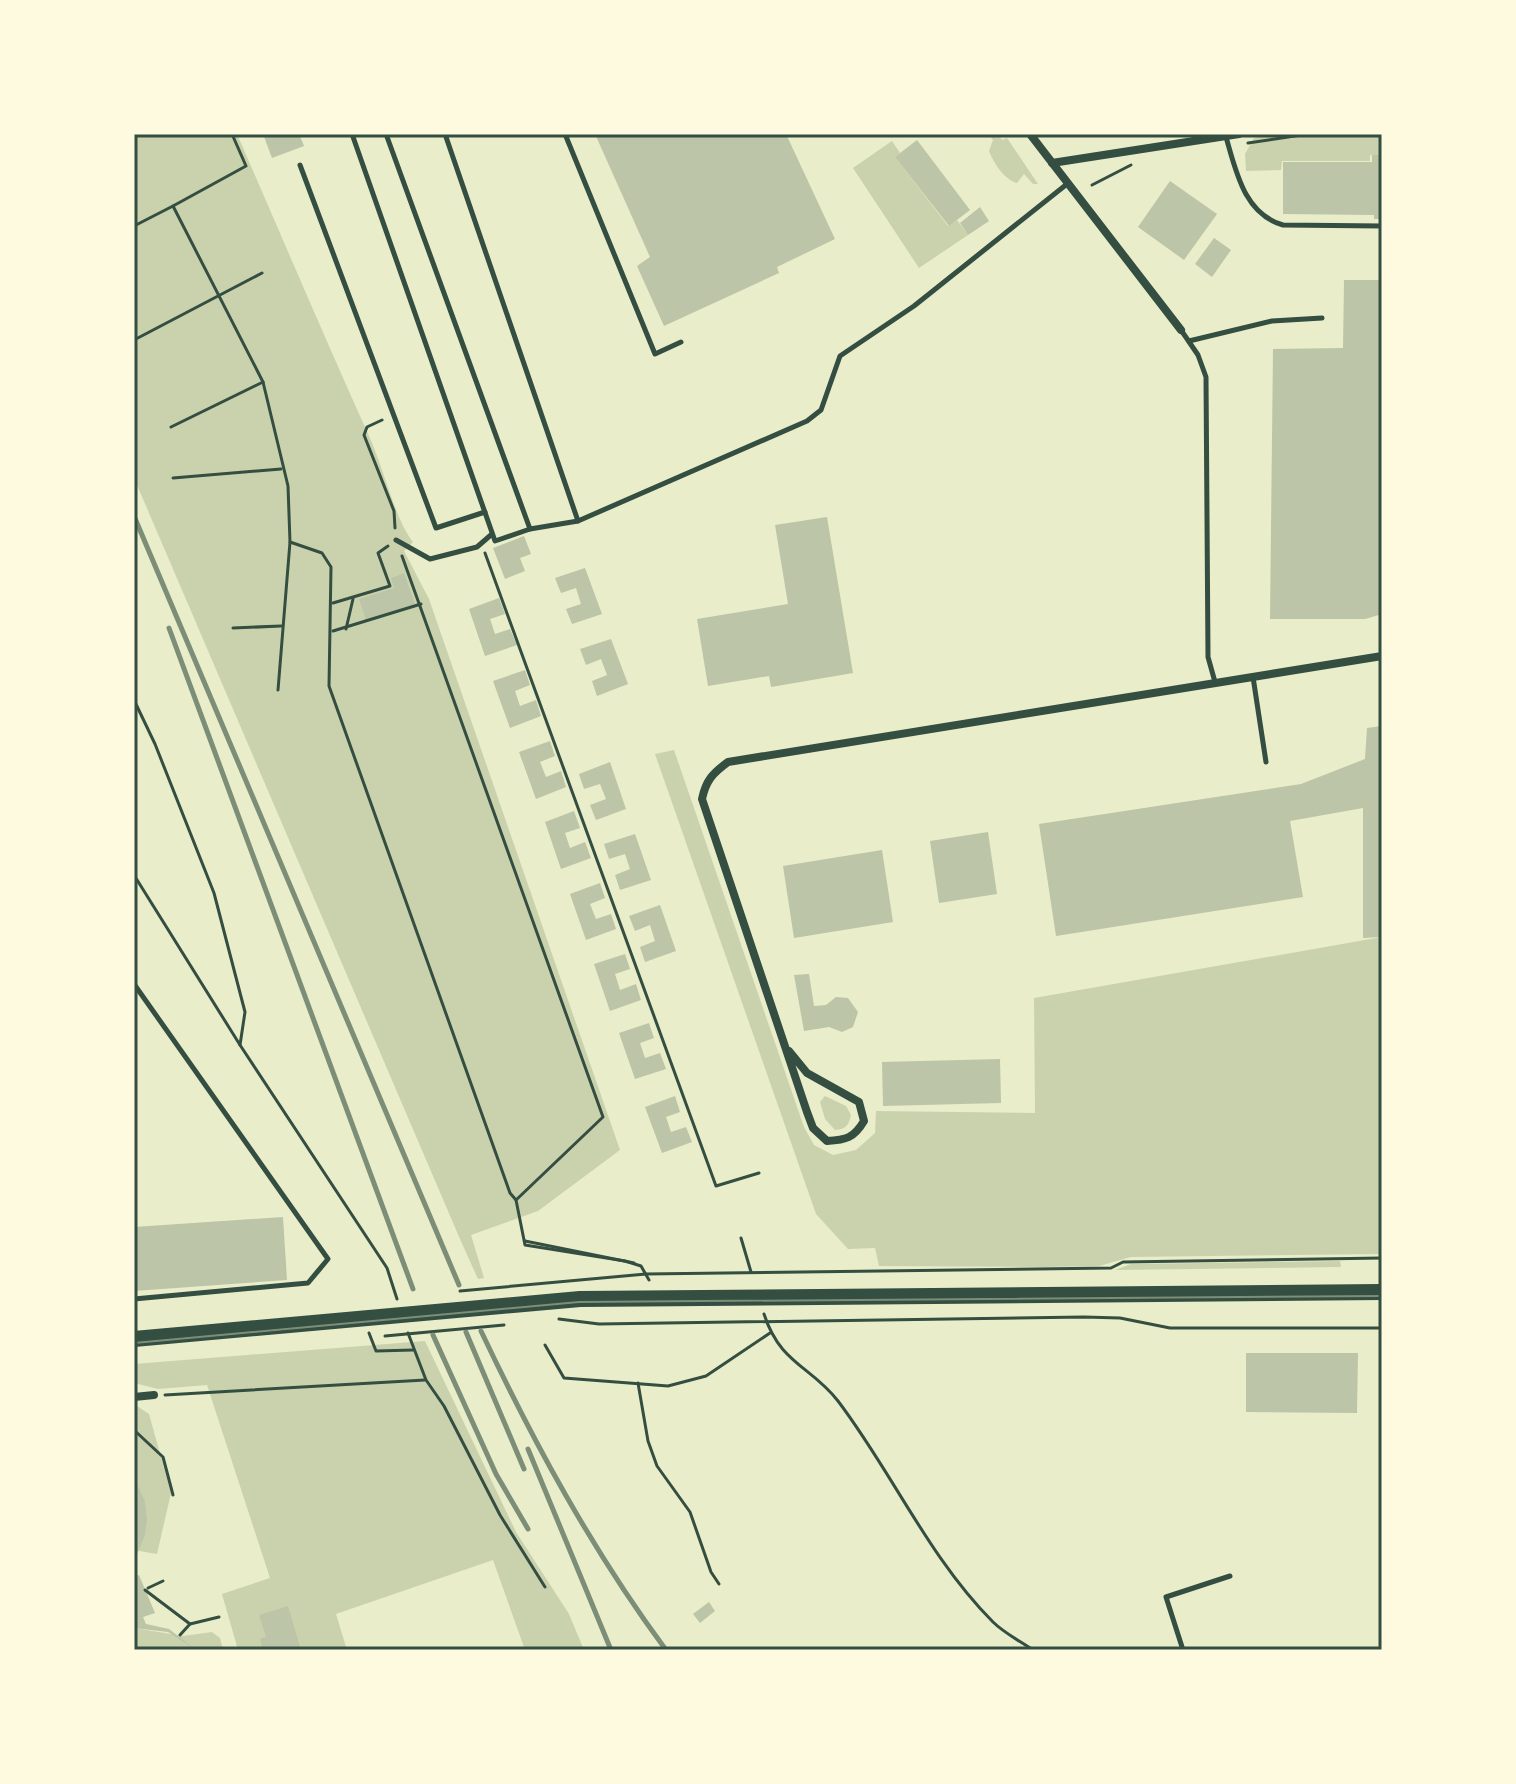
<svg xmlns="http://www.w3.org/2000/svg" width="1516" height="1784" font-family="'Golos Text',sans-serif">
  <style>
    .green { fill: #cad2ad }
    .building { fill: #bcc5a7 }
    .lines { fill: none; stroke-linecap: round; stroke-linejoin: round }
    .path { stroke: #344e41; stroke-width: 3 }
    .service { stroke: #344e41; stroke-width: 5 }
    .minor { stroke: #344e41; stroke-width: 8 }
    .primary { stroke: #344e41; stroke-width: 16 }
    .tram { stroke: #7c8e77; stroke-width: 2 }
    .rail { stroke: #7c8e77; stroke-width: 5 }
    .neatline { fill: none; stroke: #344e41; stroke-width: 3 }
  </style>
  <rect width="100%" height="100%" fill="#e9edc9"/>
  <g class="green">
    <path d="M 134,134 L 237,134 C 281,235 324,336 369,436 C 383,466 395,520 413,542 L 404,551 L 429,599 L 620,1150 L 538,1211 L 471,1235 L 484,1278 L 478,1279 L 460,1239 L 134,478 Z"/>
    <path d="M 988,134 L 998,134 L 1002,140 L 1007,138 L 1038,184 L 1033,184 L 1024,174 L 1017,183 C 1005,180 994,164 989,151 L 993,140 Z"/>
    <path d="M 1277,134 L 1382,134 L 1382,155 L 1370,155 L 1370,161 L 1282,161 L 1281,170 L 1246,171 L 1245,154 L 1254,138 Z"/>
    <path d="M 892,141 L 900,153 L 895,157 L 948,226 L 957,220 L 968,235 L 919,268 L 853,168 Z"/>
    <path d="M 674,750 L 804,1127 L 814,1145 L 833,1155 L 856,1150 L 875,1133 L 876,1111 L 1035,1113 L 1034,998 L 1382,937 L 1382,1254 L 1131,1257 L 1099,1266 L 1042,1267 L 879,1266 L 875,1248 L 848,1249 L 816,1214 L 655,754 Z"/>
    <path d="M 825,1096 L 846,1106 L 851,1115 C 849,1125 846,1129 835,1130 L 825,1119 L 820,1102 Z"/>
    <path d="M 1340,1261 L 1341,1267 L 1115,1270 L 1131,1264 Z"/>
    <path d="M 425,1341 L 516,1532 L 569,1614 L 584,1650 L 525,1650 L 493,1560 L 336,1614 L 347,1650 L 238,1650 L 222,1594 L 270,1578 L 207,1385 L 158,1389 L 134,1383 L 134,1364 Z"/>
    <path d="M 134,1404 L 149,1414 L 171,1493 L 157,1554 L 134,1550 Z"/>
    <path d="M 134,1628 L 183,1636 L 212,1632 L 220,1638 L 223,1650 L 134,1650 Z"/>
  </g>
  <g class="building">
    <path d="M 263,134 L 299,134 L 304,146 L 272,158 Z"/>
    <path d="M 595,134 L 786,134 L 835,239 L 777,267 L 779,273 L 664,326 L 637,266 L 650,257 Z"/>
    <path d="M 917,140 L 970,210 L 949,226 L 895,157 Z"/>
    <path d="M 1372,155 L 1382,155 L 1382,219 L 1374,219 L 1374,215 L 1283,214 L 1283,162 L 1372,162 Z"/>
    <path d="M 1170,181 L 1217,214 L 1184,260 L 1138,227 Z"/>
    <path d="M 980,207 L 989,221 L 968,235 L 960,223 Z"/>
    <path d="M 1214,238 L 1231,250 L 1212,277 L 1195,264 Z"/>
    <path d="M 1344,280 L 1382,280 L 1382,614 L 1365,619 L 1270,619 L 1273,349 L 1343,348 Z"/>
    <path d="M 827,517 L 853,673 L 771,687 L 769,676 L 708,686 L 697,619 L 788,604 L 775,525 Z"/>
    <path d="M 524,536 L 531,554 L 520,558 L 525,571 L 505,579 L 493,548 Z"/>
    <path d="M 585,568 L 602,614 L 572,624 L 566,609 L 581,604 L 576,588 L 561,593 L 555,578 Z"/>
    <path d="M 404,573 L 415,604 L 366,620 L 359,599 L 394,588 L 391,578 Z"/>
    <path d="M 499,598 L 505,614 L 490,619 L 495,634 L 510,629 L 517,645 L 485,656 L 469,609 Z"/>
    <path d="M 611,639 L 628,684 L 597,696 L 592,681 L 607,675 L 601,659 L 586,665 L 580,649 Z"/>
    <path d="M 525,670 L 530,685 L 515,691 L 520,706 L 536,700 L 541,716 L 510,728 L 493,681 Z"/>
    <path d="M 1382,726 L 1382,937 L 1363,938 L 1363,808 L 1290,821 L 1303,897 L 1056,936 L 1039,824 L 1301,784 L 1365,759 L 1367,728 Z"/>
    <path d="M 550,741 L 555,756 L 540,762 L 546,777 L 561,771 L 566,787 L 536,799 L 519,752 Z"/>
    <path d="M 610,762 L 626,809 L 596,820 L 590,805 L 606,799 L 600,784 L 584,789 L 579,774 Z"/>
    <path d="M 574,811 L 580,828 L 565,833 L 570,848 L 585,842 L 591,858 L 561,869 L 545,822 Z"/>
    <path d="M 988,832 L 997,894 L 939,903 L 930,841 Z"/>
    <path d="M 635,834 L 651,880 L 620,890 L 615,875 L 630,869 L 625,854 L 609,859 L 604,844 Z"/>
    <path d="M 882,850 L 893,922 L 794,938 L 783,866 Z"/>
    <path d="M 600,883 L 605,898 L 590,904 L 596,919 L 611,914 L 616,929 L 586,940 L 570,894 Z"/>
    <path d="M 660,905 L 676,951 L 645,962 L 640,947 L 655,941 L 650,925 L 635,931 L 629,916 Z"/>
    <path d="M 625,954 L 630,969 L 615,974 L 620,990 L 636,984 L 641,1000 L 610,1011 L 594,964 Z"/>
    <path d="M 809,974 L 814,1006 L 826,1005 L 836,997 L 848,998 L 858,1012 L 853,1027 L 842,1032 L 829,1027 L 804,1031 L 794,975 Z"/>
    <path d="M 649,1023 L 654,1038 L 640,1043 L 645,1058 L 660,1053 L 666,1069 L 635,1079 L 619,1033 Z"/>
    <path d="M 1000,1059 L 1001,1103 L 883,1106 L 882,1062 Z"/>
    <path d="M 675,1096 L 680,1112 L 666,1117 L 671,1132 L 686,1127 L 692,1142 L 662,1153 L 645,1107 Z"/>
    <path d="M 283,1217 L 287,1280 L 134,1291 L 134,1227 Z"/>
    <path d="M 1246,1353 L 1358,1353 L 1357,1413 L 1246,1412 Z"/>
    <path d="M 134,1477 L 145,1502 L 147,1519 L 145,1535 L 134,1561 Z"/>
    <path d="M 139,1575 L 155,1613 L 143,1617 L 146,1624 L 169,1629 L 196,1650 L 168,1632 L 134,1628 L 134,1577 Z"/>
    <path d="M 709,1602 L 715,1611 L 700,1623 L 693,1614 Z"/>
    <path d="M 288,1606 L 301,1650 L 263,1650 L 260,1639 L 266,1637 L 259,1615 Z"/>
  </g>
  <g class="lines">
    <g class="path">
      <path d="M 232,134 L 246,166 L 173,206 L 263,382 L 288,486 L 290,542 L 322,553 L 331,567 L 329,686 L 510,1193 L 516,1200 L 525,1245 L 625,1261 L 641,1266 L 649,1280"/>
      <path d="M 1380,134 L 1382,134"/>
      <path d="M 1248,143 L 1308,134"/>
      <path d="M 1092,185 L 1131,165"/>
      <path d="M 134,226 L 173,206"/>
      <path d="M 134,340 L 262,273"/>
      <path d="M 382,420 L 367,427 L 364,435 L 394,511 L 395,528"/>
      <path d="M 171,427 L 263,382"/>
      <path d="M 173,478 L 281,469"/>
      <path d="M 485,553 L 716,1186 L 759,1173"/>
      <path d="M 402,556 L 603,1117 L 516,1200"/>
      <path d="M 333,603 L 390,586 L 378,553 L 388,546"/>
      <path d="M 233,628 L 281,626"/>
      <path d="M 346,629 L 353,599"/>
      <path d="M 333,631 L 421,604"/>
      <path d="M 278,690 L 290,542"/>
      <path d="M 134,700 L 155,744 L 214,893 L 245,1012 L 240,1045 L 134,875"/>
      <path d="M 240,1045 L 387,1268 L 397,1299"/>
      <path d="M 741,1238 L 751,1272"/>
      <path d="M 525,1241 L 634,1263"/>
      <path d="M 460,1291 L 646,1274 L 1111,1268 L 1123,1262 L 1382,1258"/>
      <path d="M 764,1314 C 780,1364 811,1366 838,1401 C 892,1472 929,1558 993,1622 C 1004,1633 1020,1641 1033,1650"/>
      <path d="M 559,1319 L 599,1324 L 1084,1317 L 1120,1318 L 1170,1328 L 1382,1328"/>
      <path d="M 369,1333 L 376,1351 L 413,1350"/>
      <path d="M 408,1333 L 426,1380 L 444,1406 L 500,1515 L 545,1587"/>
      <path d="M 385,1336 L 504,1325"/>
      <path d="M 545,1345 L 564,1378 L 668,1386 L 706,1376 L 770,1333"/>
      <path d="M 638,1383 L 648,1441 L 657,1466 L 690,1512 L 711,1572 L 719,1584"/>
      <path d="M 165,1395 L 425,1380"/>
      <path d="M 134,1430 L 163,1457 L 173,1495"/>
      <path d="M 148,1588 L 163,1581"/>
      <path d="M 145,1590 L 190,1624 L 219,1617"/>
      <path d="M 180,1635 L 190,1624"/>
    </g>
    <g class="service">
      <path d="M 352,134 L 495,541 L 530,529 L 578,521 L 807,421 L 821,410 L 840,356 L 914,306 L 1067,184"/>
      <path d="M 386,134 L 530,529"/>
      <path d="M 445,134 L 578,521"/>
      <path d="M 565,134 L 655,354 L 681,342"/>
      <path d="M 1226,137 C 1236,171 1244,214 1283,225 L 1382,226"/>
      <path d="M 300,165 L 436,528 L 485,512"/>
      <path d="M 1181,330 L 1198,355 L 1206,377 L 1208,657 L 1215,682"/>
      <path d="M 1189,341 L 1272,321 L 1322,318"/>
      <path d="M 396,540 L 430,559 L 477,547 L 492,534"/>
      <path d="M 1253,677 L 1266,762"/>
      <path d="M 134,984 L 328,1259 L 308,1283 L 134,1299"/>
      <path d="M 1183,1650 L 1166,1597 L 1230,1576"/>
    </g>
    <g class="minor">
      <path d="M 1030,134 L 1181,330"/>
      <path d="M 1052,163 L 1239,134"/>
      <path d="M 789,1051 L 807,1073 L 859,1102 L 864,1121 C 854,1138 846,1140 827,1141 L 813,1128 L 807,1112 L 702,799 C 706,780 713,773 728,762 L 1382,656"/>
      <path d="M 134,1397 L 154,1395"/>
    </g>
    <path class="primary" d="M 134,1339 L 580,1299 L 1382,1292"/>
    <path class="tram" d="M 134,1343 L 579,1302 L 1382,1296"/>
    <g class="rail">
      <path d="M 134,516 L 459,1285"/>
      <path d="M 169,628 L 413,1289"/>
      <path d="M 481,1331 C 534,1443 592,1550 666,1650"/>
      <path d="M 466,1332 L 524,1469"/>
      <path d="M 433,1335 L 496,1474 L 528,1529"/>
      <path d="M 528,1449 L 611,1650"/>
    </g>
  </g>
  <rect width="1516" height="1784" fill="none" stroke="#fefae0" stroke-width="272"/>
  <rect x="136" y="136" width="1244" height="1512" class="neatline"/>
</svg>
